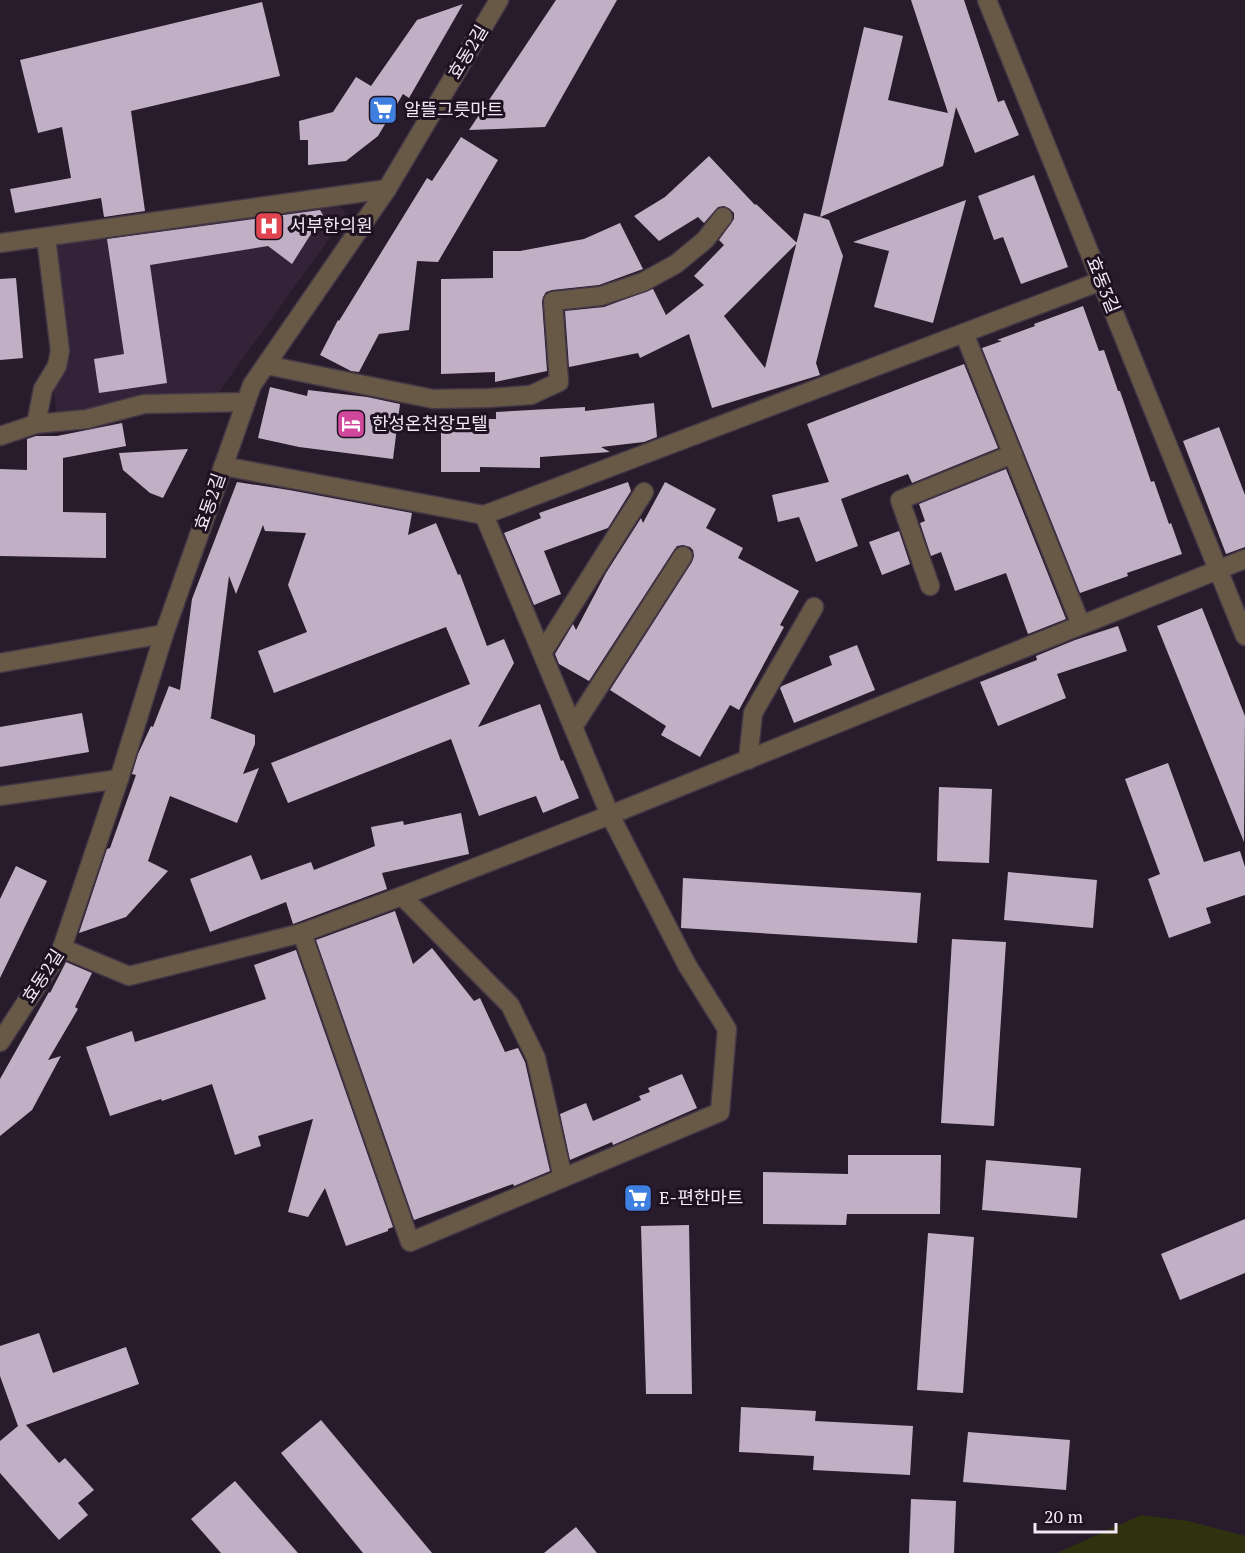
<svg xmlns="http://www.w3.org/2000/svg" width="1245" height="1553" font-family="'PT Serif','Noto Sans KR',serif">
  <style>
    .built { fill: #342338 }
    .green { fill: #30320f }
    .building { fill: #c1b0c5 }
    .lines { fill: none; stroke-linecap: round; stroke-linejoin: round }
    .street-casing { stroke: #443847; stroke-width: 21 }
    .street { stroke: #685946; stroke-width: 18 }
    .labels { text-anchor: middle; stroke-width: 6; stroke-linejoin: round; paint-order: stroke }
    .street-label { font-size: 18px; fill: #f2e9f4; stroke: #1e1222 }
    .poi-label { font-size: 18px; fill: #f2e9f4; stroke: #1e1222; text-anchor: start }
  </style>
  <rect width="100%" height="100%" fill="#281b2b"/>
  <path class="built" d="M 333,199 L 347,214 L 218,393 L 161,393 L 56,415 L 54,389 L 71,356 L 51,241 Z"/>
  <path class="green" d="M 1141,1515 L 1188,1521 L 1245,1536 L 1245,1553 L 1057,1553 Z"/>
  <g class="building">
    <path d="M 556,0 L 617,0 L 545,127 L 469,130 Z"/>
    <path d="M 911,0 L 964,0 L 998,102 L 1004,100 L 1019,135 L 975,153 L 956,107 L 943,166 L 820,217 L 829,220 L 843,256 L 816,363 L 820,375 L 712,408 L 689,334 L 640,358 L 638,353 L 569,367 L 565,311 L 604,307 L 653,289 L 666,315 L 704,285 L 694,276 L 724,245 L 719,240 L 734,219 L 734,213 L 730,209 L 724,206 L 718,207 L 704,223 L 698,217 L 659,241 L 634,216 L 665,197 L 709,156 L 755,205 L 756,204 L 797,243 L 724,316 L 765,368 L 804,213 L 820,217 L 864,27 L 903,36 L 888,100 L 948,113 Z"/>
    <path d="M 262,2 L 280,76 L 131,111 L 145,211 L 104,217 L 101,198 L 15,213 L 10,189 L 71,178 L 62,127 L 38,133 L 20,60 Z"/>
    <path d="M 463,4 L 409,98 L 403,94 L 378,136 L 346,161 L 308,165 L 308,140 L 300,140 L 299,121 L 333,112 L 356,77 L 371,86 L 417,20 Z"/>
    <path d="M 461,137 L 498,160 L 438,262 L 417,261 L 409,330 L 379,334 L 359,372 L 351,371 L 320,355 L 338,320 L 339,321 L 427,178 L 432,181 Z"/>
    <path d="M 1034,175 L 1068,267 L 1021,284 L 1003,237 L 994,240 L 978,196 Z"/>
    <path d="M 966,200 L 933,323 L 874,307 L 889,251 L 853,242 Z"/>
    <path d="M 320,210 L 323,215 L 292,264 L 268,246 L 150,265 L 167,383 L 99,393 L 94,359 L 124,354 L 107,239 Z"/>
    <path d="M 620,223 L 643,269 L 599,285 L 552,290 L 546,292 L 543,297 L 542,302 L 547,371 L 495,382 L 495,372 L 441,374 L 441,279 L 493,278 L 493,251 L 520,251 L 584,239 Z"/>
    <path d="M 16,278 L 23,358 L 0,360 L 0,279 Z"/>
    <path d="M 1083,306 L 1099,351 L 1104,350 L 1118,391 L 1120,391 L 1151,482 L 1154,481 L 1169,524 L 1171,523 L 1182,554 L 1127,573 L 1128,576 L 1080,593 L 982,348 L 1002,341 L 997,340 L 1035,326 L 1034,324 Z"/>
    <path d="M 964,364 L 998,448 L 912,483 L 908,474 L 841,499 L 858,546 L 816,562 L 799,517 L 778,522 L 772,495 L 829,482 L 807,424 Z"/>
    <path d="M 270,387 L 307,396 L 308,390 L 367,397 L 400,404 L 393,459 L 299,447 L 258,438 Z"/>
    <path d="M 654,403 L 657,437 L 644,442 L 601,447 L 610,452 L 540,457 L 540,468 L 480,467 L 480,472 L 441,472 L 441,419 L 496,419 L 496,412 L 585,407 L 585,411 Z"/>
    <path d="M 122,423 L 126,446 L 63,458 L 63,512 L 106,513 L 106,558 L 0,556 L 0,469 L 27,470 L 27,439 L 36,436 L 57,436 Z"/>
    <path d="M 1219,427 L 1245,495 L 1245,547 L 1226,554 L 1183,441 Z"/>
    <path d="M 188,449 L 163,498 L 150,493 L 123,470 L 119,453 Z"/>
    <path d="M 1006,469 L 1066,619 L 1028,634 L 1006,573 L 955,591 L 941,552 L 931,556 L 920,523 L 925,521 L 919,504 Z"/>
    <path d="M 237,482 L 289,490 L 412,513 L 408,535 L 436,523 L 458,575 L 460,574 L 487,646 L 504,639 L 514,663 L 478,727 L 540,704 L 561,761 L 563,760 L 579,798 L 543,813 L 536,796 L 479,816 L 451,739 L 288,803 L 271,763 L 470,684 L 446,627 L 274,693 L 258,651 L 307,632 L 288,585 L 306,533 L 265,531 L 263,525 L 236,594 L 229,576 L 211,717 L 210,718 L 255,735 L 255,744 L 243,774 L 259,768 L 237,823 L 170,796 L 148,861 L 168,871 L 126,917 L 79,933 L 107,849 L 110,848 L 136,775 L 132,774 L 138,754 L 151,726 L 153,727 L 169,686 L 180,690 L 192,599 Z"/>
    <path d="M 628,482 L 631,491 L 608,528 L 544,551 L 561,594 L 534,605 L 504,533 L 541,518 L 539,513 Z"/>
    <path d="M 665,482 L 716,509 L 706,528 L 743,548 L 738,558 L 799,591 L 780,625 L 784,627 L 739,710 L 730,705 L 700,757 L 661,735 L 666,726 L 610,690 L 692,562 L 694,556 L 693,550 L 690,547 L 683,545 L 677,546 L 674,550 L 589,681 L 559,664 L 555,654 L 573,624 L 576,630 L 606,573 L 641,518 L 643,523 Z"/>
    <path d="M 899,531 L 910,564 L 882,575 L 869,542 Z"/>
    <path d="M 1202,608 L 1245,716 L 1244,842 L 1157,626 Z"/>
    <path d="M 1118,626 L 1127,651 L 1057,674 L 1066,698 L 998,726 L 980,682 L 1037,660 L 1036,656 L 1075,640 Z"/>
    <path d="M 857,645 L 875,690 L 794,723 L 780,688 L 782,686 L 832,665 L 829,656 Z"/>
    <path d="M 82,713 L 89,752 L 0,767 L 0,727 Z"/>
    <path d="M 1168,763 L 1204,862 L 1240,851 L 1245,867 L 1245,895 L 1206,908 L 1211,923 L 1169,938 L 1148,879 L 1160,874 L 1125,779 Z"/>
    <path d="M 939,787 L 992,789 L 989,863 L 937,861 Z"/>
    <path d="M 461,813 L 469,854 L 382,873 L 387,889 L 293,924 L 286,902 L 210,932 L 190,879 L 251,855 L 261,880 L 311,862 L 314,870 L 375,846 L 371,827 L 403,821 L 404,825 Z"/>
    <path d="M 16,866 L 47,881 L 0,978 L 0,899 Z"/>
    <path d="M 1008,872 L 1097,880 L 1093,928 L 1004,920 Z"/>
    <path d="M 683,878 L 921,893 L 917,943 L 681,928 Z"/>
    <path d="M 395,911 L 413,964 L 432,948 L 474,1001 L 480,998 L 505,1052 L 518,1048 L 525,1062 L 550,1171 L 514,1186 L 513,1184 L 414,1220 L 316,940 Z"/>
    <path d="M 952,939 L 1006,942 L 994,1126 L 941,1123 Z"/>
    <path d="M 296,950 L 393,1227 L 388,1229 L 388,1231 L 346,1246 L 325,1188 L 308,1217 L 288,1212 L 313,1119 L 258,1136 L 261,1146 L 235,1155 L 212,1084 L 162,1101 L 161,1099 L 110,1116 L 86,1047 L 132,1031 L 135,1042 L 266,999 L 254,965 Z"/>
    <path d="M 66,962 L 92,973 L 75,1007 L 78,1009 L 48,1060 L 61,1056 L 32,1110 L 0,1136 L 0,1079 L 49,992 L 50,993 Z"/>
    <path d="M 682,1074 L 697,1108 L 613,1145 L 612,1142 L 570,1160 L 560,1114 L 586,1103 L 593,1121 L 641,1100 L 639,1096 L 650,1092 L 648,1088 Z"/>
    <path d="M 848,1155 L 941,1155 L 940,1214 L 847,1214 L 846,1225 L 763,1224 L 763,1172 L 848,1174 Z"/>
    <path d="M 986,1160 L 1081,1168 L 1077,1218 L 982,1210 Z"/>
    <path d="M 1245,1219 L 1245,1273 L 1180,1300 L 1161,1254 Z"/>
    <path d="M 689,1225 L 692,1394 L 646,1394 L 641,1226 Z"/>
    <path d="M 928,1233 L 974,1237 L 963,1393 L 917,1390 Z"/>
    <path d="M 39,1333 L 53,1373 L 126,1347 L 139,1384 L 26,1425 L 59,1463 L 65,1458 L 94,1490 L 78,1503 L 88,1515 L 59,1540 L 0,1473 L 0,1441 L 18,1426 L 0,1376 L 0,1346 Z"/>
    <path d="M 741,1407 L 816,1411 L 815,1421 L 913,1426 L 910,1475 L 813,1470 L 814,1456 L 739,1452 Z"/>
    <path d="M 321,1420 L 432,1553 L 363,1553 L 281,1453 Z"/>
    <path d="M 968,1432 L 1070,1440 L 1066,1490 L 963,1482 Z"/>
    <path d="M 235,1481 L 298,1553 L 221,1553 L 191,1519 Z"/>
    <path d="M 911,1499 L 956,1501 L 954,1553 L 909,1553 Z"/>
    <path d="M 576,1527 L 597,1553 L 544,1553 Z"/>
  </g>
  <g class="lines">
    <g class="street-casing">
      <g id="street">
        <path d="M 987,0 L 1245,636"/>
        <path d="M 0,243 L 387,189"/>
        <path d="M 964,333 L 1081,625"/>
        <path d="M 266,365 L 433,399 L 488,398 L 531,395 L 559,382 L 553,301 L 601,296 L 643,282 L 676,264 L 705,240 L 723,217"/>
        <path d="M 36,424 L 87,419 L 144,404 L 246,402"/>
        <path d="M 0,436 L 36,424 L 43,389 L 57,366 L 60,351 L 46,237"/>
        <path d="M 223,466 L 484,515 L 1101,281"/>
        <path d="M 930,586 L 900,500 L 1013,454"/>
        <path d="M 542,653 L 644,492"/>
        <path d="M 0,663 L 164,634"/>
        <path d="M 573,727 L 683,556"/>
        <path d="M 748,760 L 753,713 L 814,607"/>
        <path d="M 0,796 L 119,779"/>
        <path d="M 402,896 L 510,1005 L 536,1058 L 563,1178"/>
        <path d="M 302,933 L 410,1242 L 720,1112 L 727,1029 L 687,965 L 610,815 L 1245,559"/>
        <path d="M 62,948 L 129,976 L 302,933 L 402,896 L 610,815 L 484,515"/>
        <path d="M 0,1042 L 62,948 L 119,779 L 164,634 L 252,385 L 387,189 L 499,0"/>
      </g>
    </g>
    <use href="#street" class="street"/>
  </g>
  <defs>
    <g id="supermarket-square" transform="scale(1.5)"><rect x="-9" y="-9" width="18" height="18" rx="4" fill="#3f7fe0" stroke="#1e1222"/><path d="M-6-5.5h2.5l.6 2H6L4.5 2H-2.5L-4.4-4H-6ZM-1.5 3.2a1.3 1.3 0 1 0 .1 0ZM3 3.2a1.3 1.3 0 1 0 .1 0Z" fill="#fff"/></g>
    <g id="hospital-square" transform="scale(1.5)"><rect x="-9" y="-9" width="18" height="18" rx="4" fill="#e0444e" stroke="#1e1222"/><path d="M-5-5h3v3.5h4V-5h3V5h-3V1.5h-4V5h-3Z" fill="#fff"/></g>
    <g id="hotel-square" transform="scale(1.5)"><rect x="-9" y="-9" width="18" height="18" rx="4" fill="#d1479c" stroke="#1e1222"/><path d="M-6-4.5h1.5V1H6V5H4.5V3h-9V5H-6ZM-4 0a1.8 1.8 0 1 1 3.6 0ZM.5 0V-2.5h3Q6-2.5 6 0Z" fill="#fff"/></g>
  </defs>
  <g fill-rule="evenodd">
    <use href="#supermarket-square" x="383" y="110"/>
    <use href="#hospital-square" x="269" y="226"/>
    <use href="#hotel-square" x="351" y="424"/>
    <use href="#supermarket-square" x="638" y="1198"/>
  </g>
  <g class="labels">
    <g class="street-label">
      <text transform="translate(468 52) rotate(-59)" y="6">효동2길</text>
      <text transform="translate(1103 285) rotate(68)" y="6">효동3길</text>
      <text transform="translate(210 502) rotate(-71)" y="6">효동2길</text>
      <text transform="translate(43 976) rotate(-57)" y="6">효동2길</text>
    </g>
    <g class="poi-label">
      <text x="404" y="116">알뜰그릇마트</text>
      <text x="290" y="232">서부한의원</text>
      <text x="372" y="430">한성온천장모텔</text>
      <text x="659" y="1204">E-편한마트</text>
    </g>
  </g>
  <path d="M1035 1523v9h81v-9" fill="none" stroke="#f2e9f4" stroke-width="3"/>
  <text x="1044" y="1523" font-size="18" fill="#f2e9f4" stroke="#1e1222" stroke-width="4.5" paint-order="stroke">20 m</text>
</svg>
